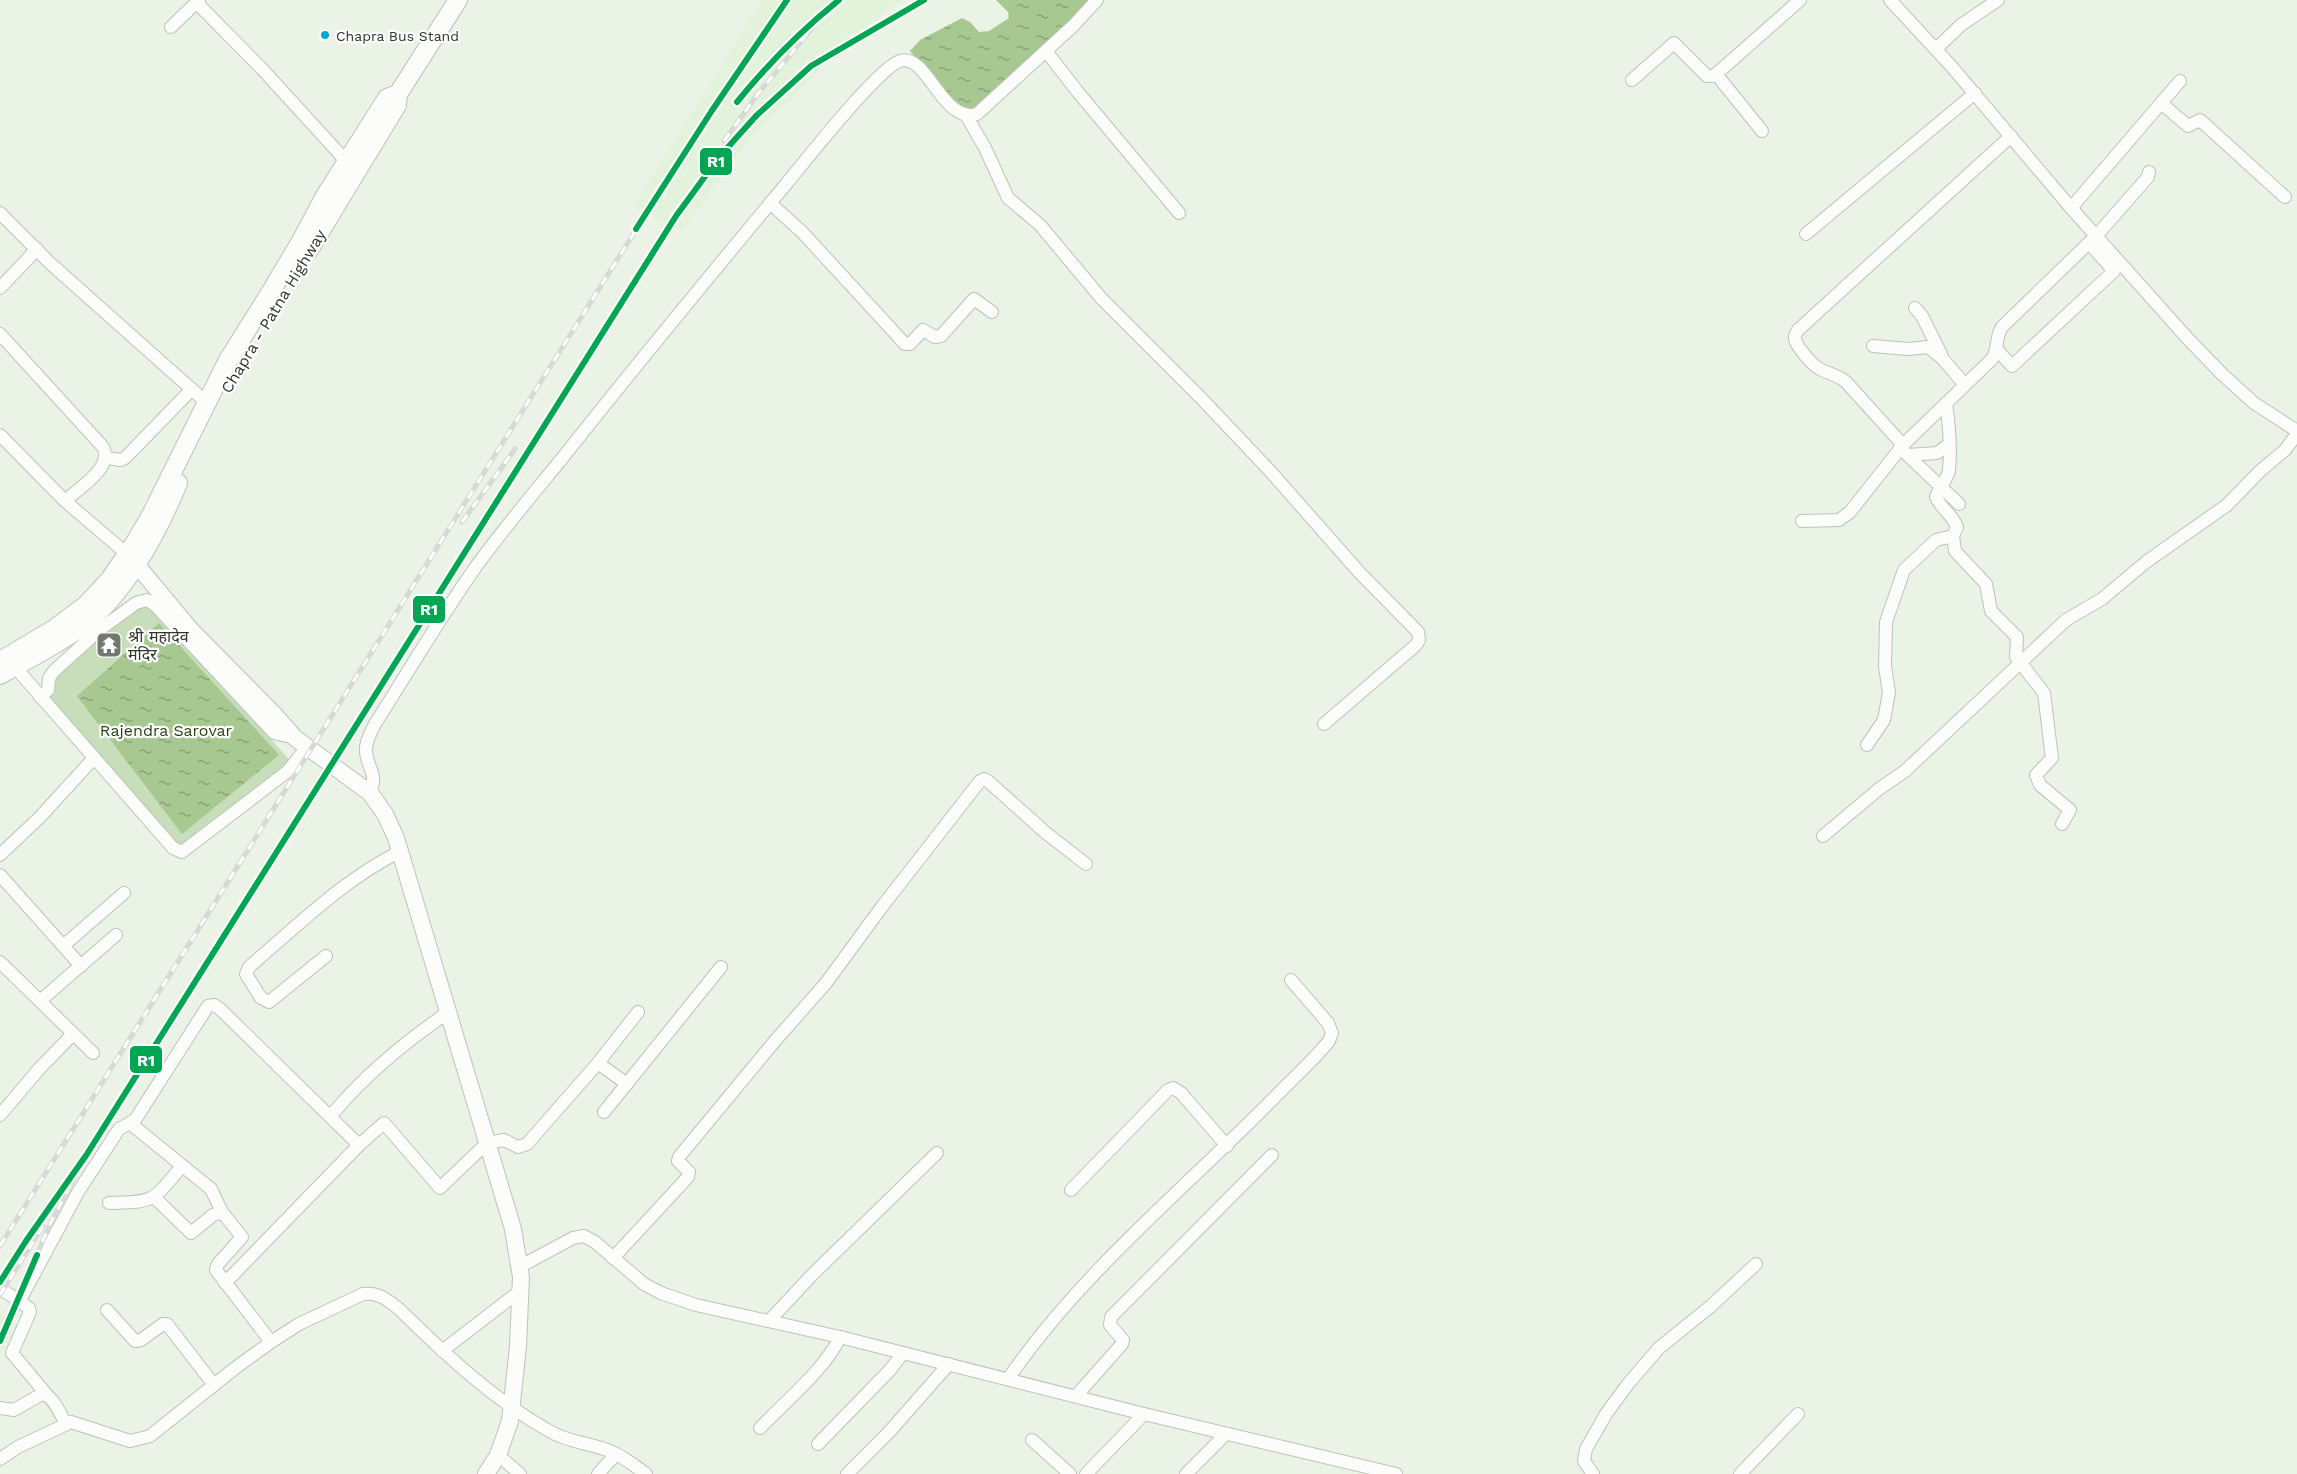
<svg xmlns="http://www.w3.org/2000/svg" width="2297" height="1474" font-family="'Work Sans','Noto Sans Devanagari',sans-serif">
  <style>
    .built { fill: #e3f2db }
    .green { fill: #c8debb }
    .water { fill: url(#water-ripples) }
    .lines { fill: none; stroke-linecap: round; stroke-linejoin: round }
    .minor-casing { stroke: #bcc3b8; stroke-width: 14 }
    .major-casing { stroke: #bcc3b8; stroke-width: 18 }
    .highway-casing { stroke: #bcc3b8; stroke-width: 20 }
    .minor { stroke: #fcfdfb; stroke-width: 12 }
    .major { stroke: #fcfdfb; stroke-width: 16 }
    .highway { stroke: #fcfdfb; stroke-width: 18 }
    .rail-casing { stroke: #d6d9d4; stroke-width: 5 }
    .rail { stroke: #fff; stroke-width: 3; stroke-dasharray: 9; stroke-linecap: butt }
    .rail-1-casing { stroke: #fff; stroke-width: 10 }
    .rail-1 { stroke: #00a651; stroke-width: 6 }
    .bus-dot { fill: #00a9ce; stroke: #fff; stroke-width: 2 }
    .labels { text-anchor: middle; stroke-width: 4.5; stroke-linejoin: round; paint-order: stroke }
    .bus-label { font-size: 14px; fill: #30362c; stroke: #fff; text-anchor: start }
    .street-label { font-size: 16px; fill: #30362c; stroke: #fff }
    .poi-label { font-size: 16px; fill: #30362c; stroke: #fff; text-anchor: start }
    .park-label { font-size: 16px; fill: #284310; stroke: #fff }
    .line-badge { stroke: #fff; stroke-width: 2 }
    .badge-label { font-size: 16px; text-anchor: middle; font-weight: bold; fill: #fff }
  </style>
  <defs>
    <pattern id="water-ripples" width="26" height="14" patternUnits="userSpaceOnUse" patternTransform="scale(1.5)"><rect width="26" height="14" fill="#a8c891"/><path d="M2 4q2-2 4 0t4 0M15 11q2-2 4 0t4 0" fill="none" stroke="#89a377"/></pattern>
  </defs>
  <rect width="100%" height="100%" fill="#eaf3e6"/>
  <g class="built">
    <path d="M 762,0 L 902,0 L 855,35 L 749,140 L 682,231 L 634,206 Z"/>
    <path d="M 0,1312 L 18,1327 L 0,1355 Z"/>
  </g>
  <path class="green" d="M 151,604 L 293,764 L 179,855 L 36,692 L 134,605 Z"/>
  <g class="water">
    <path d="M 996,0 L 1091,0 L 979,111 L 959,109 L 910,51 L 920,40 L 962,18 L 970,22 L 979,32 L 989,31 L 1009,18 L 1008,12 Z"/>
    <path d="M 159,623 L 279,755 L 182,834 L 77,696 Z"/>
  </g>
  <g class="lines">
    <g class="minor-casing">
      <g id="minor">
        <path d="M 1890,0 L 1952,67 L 2071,208 L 2189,340 L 2223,375 L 2254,403 L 2297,431"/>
        <path d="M 196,2 L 263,70 L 347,162"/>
        <path d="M 171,27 L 199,0"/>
        <path d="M 1936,49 L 1961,25 L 1998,0"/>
        <path d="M 1046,51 L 1077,91 L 1179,213"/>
        <path d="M 1716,74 L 1762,131"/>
        <path d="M 1632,80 L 1674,43 L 1707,76 L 1714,76 L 1800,0"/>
        <path d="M 2161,103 L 2188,126 L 2200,120 L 2285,197"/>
        <path d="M 966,115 L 985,148 L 1008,198 L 1040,225 L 1101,298 L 1201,398 L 1270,471 L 1359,572 L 1418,632 L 1419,640 L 1416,645 L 1324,724"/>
        <path d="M 770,203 L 802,232 L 905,344 L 910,344 L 923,330 L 935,337 L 941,336 L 974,299 L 992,312"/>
        <path d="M 2071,208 L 2180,81"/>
        <path d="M 0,213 L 51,264 L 206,402"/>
        <path d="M 1806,234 L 1975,93"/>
        <path d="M 0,288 L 37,249"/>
        <path d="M 1915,308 L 1922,316 L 1941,354"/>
        <path d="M 0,334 L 103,447 C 114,467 79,488 65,501"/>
        <path d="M 1873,346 L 1908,349 L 1928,347 L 1942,358 L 1965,385"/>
        <path d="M 1997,350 L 2012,366 L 2114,271 L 2089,243"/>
        <path d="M 1946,403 C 1949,424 1951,450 1949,471 C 1947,479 1939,488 1936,497 C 1941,509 1953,515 1957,527 L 1953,536"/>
        <path d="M 0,435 L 65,501 L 127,554"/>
        <path d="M 1903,445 L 1846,382 C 1838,375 1829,374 1820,369 C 1813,366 1796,346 1795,339 C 1794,335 1796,334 1798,330 L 2011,136"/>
        <path d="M 1900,448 L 1959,504"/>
        <path d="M 1908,455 L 1937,453 L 1948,445"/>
        <path d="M 107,458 L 121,460 L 125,458 L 192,389"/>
        <path d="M 1802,521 L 1839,520 L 1850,512 L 1903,445 L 1992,359 C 1999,349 1995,337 2002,327 L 2097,235 L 2148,177 L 2149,172"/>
        <path d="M 15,667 L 173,848 L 182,852 L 288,771 L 307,747"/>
        <path d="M 40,697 L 48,690 L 49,678 L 54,671 L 98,631 L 136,603 L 147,600 L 154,604 L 274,733 L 295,738"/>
        <path d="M 1867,745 L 1884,720 L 1889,692 L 1885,667 L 1886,622 L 1904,570 L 1936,540 L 1953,536 L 1955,551 L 1986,584 L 1991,611 L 2017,637 L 2016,657 L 2044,693 L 2052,758 L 2036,775 L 2040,785 L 2070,810 L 2062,824"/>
        <path d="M 370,793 C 378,773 368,770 366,752 C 365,742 371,732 375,724 C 408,672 440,618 475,568 C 503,529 534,493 564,456 C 637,364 712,273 787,183 C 806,160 878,68 900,61 C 927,52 942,124 977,114 L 1073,26 L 1097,0"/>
        <path d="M 1823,836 L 1879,789 L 1905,771 L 2066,620 L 2102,599 L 2146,562 L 2227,505 L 2260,471 L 2285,450 L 2297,434"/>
        <path d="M 0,855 L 40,817 L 94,758"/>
        <path d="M 0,875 L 81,966"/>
        <path d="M 63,946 L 124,893"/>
        <path d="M 326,956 L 269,1002 L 261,998 L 246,974 L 249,967 C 297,926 343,880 399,852"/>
        <path d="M 0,962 L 93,1053"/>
        <path d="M 40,1001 L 116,935"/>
        <path d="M 598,1063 L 627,1084"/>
        <path d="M 335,1111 C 368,1072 405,1042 447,1013"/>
        <path d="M 604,1112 L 721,967"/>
        <path d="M 0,1115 L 39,1069 L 73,1034"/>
        <path d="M 131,1124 L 211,1189 L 222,1212"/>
        <path d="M 1071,1190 L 1168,1090 L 1173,1088 L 1181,1093 L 1227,1146"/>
        <path d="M 155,1198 L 191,1233 L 213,1215 L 222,1212 L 242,1237 L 218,1264 L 216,1270 L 271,1342"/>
        <path d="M 109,1203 C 157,1202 152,1201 182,1166"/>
        <path d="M 613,1258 L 688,1177 L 689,1172 L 678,1161 L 679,1157 L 774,1042 L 826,983 L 881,908 L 980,781 L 984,779 L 989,782 L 1046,833 L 1086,864"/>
        <path d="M 519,1267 L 573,1238 L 584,1236 L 595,1242 L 644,1284 L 661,1293 L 696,1305 L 840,1337 L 1144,1414 L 1396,1474"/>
        <path d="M 225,1283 L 359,1145"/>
        <path d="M 0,1288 L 29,1308 L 30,1312 L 12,1353 L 47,1395"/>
        <path d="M 19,1302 L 78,1192 L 119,1129 L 135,1120 L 208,1006 L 214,1005 L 219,1008 L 359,1145 L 384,1123 L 440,1188 L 487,1143 L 504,1140 L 518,1147 L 527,1144 L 598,1063 L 638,1012"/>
        <path d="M 107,1310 L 135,1341 L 141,1340 L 163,1324 L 167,1324 L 214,1385"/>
        <path d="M 769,1321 L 813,1274 L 937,1153"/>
        <path d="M 442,1351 L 520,1291"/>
        <path d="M 1008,1379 C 1081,1273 1182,1191 1272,1100 C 1291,1080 1312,1062 1329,1041 L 1332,1033 L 1328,1023 L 1291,980"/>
        <path d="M 1076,1396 L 1122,1344 L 1123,1340 L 1110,1325 L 1111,1317 L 1272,1155"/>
        <path d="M 0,1408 L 14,1410 L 42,1394 C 54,1396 60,1414 66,1424"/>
        <path d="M 760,1428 C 785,1402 826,1368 840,1337"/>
        <path d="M 1032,1440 L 1070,1474"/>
        <path d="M 818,1444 L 890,1370 L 903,1353"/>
        <path d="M 498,1455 L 520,1474"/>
        <path d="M 0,1459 L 18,1447 L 71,1422 L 130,1441 L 150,1436 L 234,1369 L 271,1342 L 299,1324 L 363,1294 C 378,1292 386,1299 398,1308 C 446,1355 492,1399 551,1432 C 569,1442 588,1443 607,1450 C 621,1455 634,1465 646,1474"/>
        <path d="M 598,1474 L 616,1454"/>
        <path d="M 847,1474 L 890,1431 L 949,1364"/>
        <path d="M 1086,1474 L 1144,1414"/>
        <path d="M 1186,1474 L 1226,1434"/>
        <path d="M 1593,1474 L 1584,1461 L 1586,1449 L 1606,1414 L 1628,1384 L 1659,1348 L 1711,1306 L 1756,1264"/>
        <path d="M 1740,1474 L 1798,1414"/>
      </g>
    </g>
    <g class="major-casing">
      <path id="major" d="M 136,564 L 191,630 L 274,714 L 295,738 L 370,793 L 385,814 L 396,838 L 513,1229 L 521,1277 L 518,1346 L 510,1421 L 498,1455 L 486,1474"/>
    </g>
    <g class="highway-casing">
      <g id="highway">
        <path d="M 309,250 L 397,105 L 398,94"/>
        <path d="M 0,661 L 54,629 L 86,605 L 110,579 L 134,544 L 151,515 L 228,360 L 270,293 L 301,241 L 325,196 L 387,98 L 398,94 L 458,0"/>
        <path d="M 0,675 C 27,660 55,646 80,628 C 124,596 158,532 178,483"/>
      </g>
    </g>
    <use href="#minor" class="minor"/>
    <use href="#major" class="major"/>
    <use href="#highway" class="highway"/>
    <g class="rail-casing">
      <g id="rail">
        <path d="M 821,14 L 839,0"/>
        <path d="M 753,82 L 776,58"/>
        <path d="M 724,141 L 757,95 L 828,9"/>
        <path d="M 462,522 L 515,449"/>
        <path d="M 0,1246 L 679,161 L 787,0"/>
        <path d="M 0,1295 L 43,1226"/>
        <path d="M 0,1341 L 50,1224 L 87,1154 L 676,216 L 720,156 L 756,116 L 811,66 L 924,0"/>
      </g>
    </g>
    <use href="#rail" class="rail"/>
    <g class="rail-1-casing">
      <g id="rail-1">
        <path d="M 737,102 C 767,65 802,30 839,0"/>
        <path d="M 636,229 L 711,112 L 787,0"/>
        <path d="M 0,1282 L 26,1241 L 87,1154 L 676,216 L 720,156 L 756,116 L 811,66 L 924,0"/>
        <path d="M 0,1341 L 37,1255"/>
      </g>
    </g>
    <use href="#rail-1" class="rail-1"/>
  </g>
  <defs>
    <g id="temple-square" transform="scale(1.35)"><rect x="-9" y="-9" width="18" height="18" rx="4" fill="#71786d" stroke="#fff"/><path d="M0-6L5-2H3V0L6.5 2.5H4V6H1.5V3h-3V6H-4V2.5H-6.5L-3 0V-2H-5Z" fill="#fff"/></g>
  </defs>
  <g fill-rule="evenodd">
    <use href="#temple-square" x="109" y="645"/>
  </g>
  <circle class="bus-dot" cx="325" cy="35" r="5"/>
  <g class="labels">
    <g class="bus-label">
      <text x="336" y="41">Chapra Bus Stand</text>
    </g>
    <g class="street-label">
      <text transform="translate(273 311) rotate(-59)" y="6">Chapra - Patna Highway</text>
    </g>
    <g class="poi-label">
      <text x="128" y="642">श्री महादेव<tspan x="128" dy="18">मंदिर</tspan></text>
    </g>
    <g class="park-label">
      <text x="166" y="736">Rajendra Sarovar</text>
    </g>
  </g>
  <g class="line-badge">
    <rect x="699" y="147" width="34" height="29" rx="6" fill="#00a651"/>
    <rect x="412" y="595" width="34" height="29" rx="6" fill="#00a651"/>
    <rect x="129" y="1045" width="34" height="29" rx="6" fill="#00a651"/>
  </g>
  <g class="badge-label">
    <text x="716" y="167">R1</text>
    <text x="429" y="615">R1</text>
    <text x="146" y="1066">R1</text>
  </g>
</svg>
